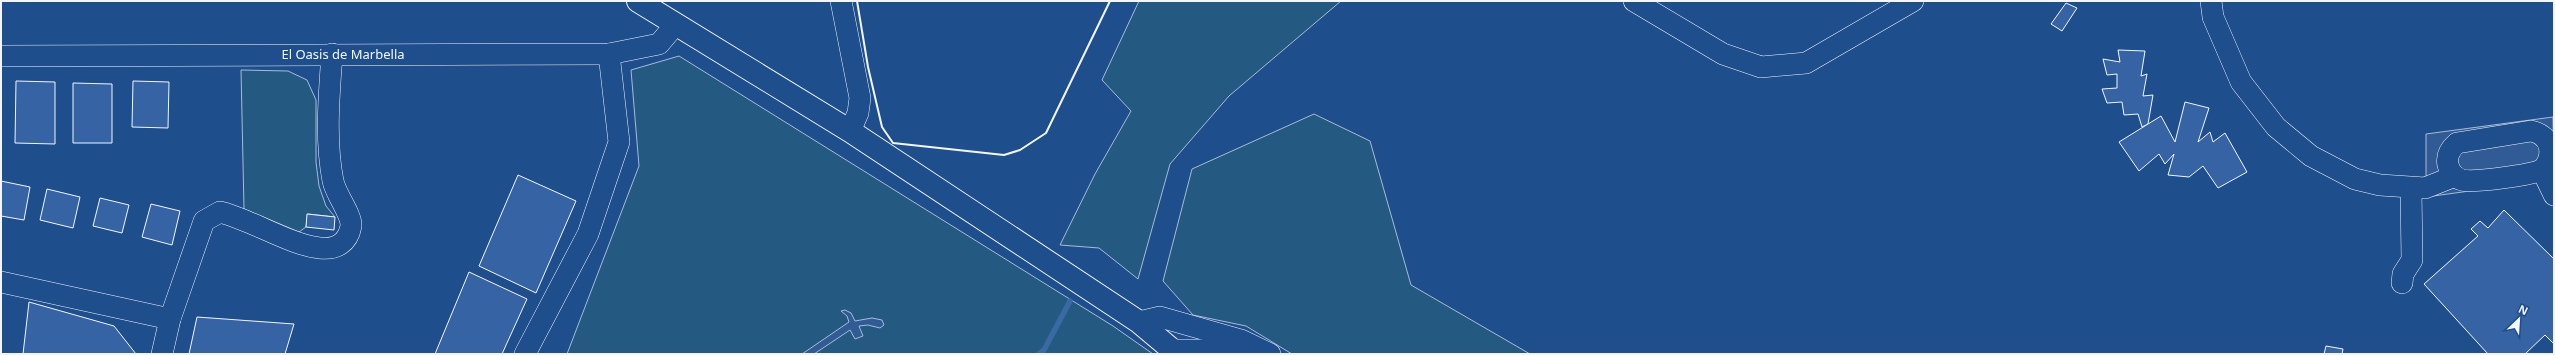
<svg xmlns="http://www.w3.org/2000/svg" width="2555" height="355" font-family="'Noto Sans',sans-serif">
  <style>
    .green { fill: #245a82; stroke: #a8bbd7 }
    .parking { fill: #305b95; stroke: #a8bbd7 }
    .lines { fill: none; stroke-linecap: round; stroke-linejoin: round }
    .stream { stroke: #3b69a3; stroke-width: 5.5 }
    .building { fill: #3563a3; stroke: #f2f6ff }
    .minor-casing { stroke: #f2f6ff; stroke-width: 22 }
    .major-casing { stroke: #f2f6ff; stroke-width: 24 }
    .minor { stroke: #1f4e8c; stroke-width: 21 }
    .major { stroke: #1f4e8c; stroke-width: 22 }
    .wall { stroke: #f2f6ff; stroke-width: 2 }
    .labels { text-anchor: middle; stroke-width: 3; stroke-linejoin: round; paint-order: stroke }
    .street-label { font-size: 13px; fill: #f2f6ff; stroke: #1f4e8c }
  </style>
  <rect width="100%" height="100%" fill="#1f4e8c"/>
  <g class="green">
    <path d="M 1139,1 L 1341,1 L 1229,96 L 1170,164 L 1138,279 L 1099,248 L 1060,245 L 1095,174 L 1131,111 L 1102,80 Z"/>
    <path d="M 679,56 L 1113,326 L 1153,354 L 567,354 L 639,166 L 631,70 Z"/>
    <path d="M 241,70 L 288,71 L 307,80 L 316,100 L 316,162 L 319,186 L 326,206 L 335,217 L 308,214 L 306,227 L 299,232 L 244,209 Z"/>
    <path d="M 1314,114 L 1370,141 L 1411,285 L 1530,354 L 1292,354 L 1246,326 L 1193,315 L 1163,281 L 1192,169 Z"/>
  </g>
  <g class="parking">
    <path d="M 2553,117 L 2554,176 L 2535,182 L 2426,197 L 2426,134 Z"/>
    <path d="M 845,310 L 851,313 L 855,321 L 872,318 L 882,320 L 884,325 L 880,328 L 868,325 L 859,326 L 863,336 L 855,339 L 850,330 L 814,354 L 802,354 L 849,322 L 847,316 L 841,311 Z"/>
  </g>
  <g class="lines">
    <path class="stream" d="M 1039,354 L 1044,350 L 1070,301"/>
  </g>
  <g class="building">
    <path d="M 2066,3 L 2077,8 L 2062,31 L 2051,24 Z"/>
    <path d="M 2118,50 L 2145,51 L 2141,76 L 2147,74 L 2143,96 L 2153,95 L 2148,124 L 2142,127 L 2138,114 L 2124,115 L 2122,102 L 2107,103 L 2102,89 L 2117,88 L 2117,74 L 2107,75 L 2103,59 L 2120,62 Z"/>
    <path d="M 16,81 L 55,82 L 55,144 L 15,143 Z"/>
    <path d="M 133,81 L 169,82 L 168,128 L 132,127 Z"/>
    <path d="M 73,83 L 112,84 L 112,143 L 73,143 Z"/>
    <path d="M 2185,102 L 2209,108 L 2198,142 L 2210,132 L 2213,142 L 2225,133 L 2247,172 L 2218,188 L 2203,166 L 2189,177 L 2168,175 L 2174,154 L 2165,164 L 2159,154 L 2139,171 L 2119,142 L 2161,116 L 2175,142 Z"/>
    <path d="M 518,175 L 576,201 L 536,293 L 479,266 Z"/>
    <path d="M 1,181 L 30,187 L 24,220 L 1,216 Z"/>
    <path d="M 47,189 L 80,197 L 73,228 L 40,220 Z"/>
    <path d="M 100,198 L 129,205 L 122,233 L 93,226 Z"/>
    <path d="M 151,204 L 180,211 L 172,245 L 142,237 Z"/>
    <path d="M 2504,210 L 2554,259 L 2554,344 L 2545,335 L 2525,354 L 2488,354 L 2424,284 L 2478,236 L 2471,229 L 2480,221 L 2488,228 Z"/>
    <path d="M 307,214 L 335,217 L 334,230 L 306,227 Z"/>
    <path d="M 469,272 L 527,299 L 502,354 L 435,354 Z"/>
    <path d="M 29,302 L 114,326 L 136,354 L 23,354 Z"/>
    <path d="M 197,317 L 294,324 L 285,354 L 189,354 Z"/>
    <path d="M 2326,346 L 2343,349 L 2342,354 L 2324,354 Z"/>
  </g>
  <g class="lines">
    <g class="minor-casing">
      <g id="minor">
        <path d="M 841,1 L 860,98 L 858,113 L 850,131"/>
        <path d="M 1634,1 L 1723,54 L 1761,67 L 1806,63 L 1913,1"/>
        <path d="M 2211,1 L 2213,17 L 2241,82 L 2276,127 L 2311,156 L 2355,179 L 2380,185 L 2425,188 L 2455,176"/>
        <path d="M 1,56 L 609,54 L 659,44 L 675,25"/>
        <path d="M 2531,131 C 2552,135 2555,156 2542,170 C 2530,175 2473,183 2462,180 C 2455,178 2450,172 2448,165 C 2446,156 2450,149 2457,143 Z"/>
        <path d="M 2542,170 L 2554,195"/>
        <path d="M 1,282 L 170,319"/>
        <path d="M 2402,283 L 2403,274 L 2412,260 L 2411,189"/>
        <path d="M 1139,322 L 1160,317 L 1241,340 L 1270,354"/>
        <path d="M 1173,350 L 1216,350 L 1238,354"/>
        <path d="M 162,354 L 170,319 L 204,221 L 220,212 C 252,220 290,245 320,248 C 336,250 348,243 351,226 C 352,215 336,195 333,181 C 325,140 329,96 332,54"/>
        <path d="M 525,354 L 588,234 L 619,142 L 609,54"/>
      </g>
    </g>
    <g class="major-casing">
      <path id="major" d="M 638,1 L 850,131 L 1139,322 L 1177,354"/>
    </g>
    <use href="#minor" class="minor"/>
    <use href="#major" class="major"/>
    <path class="wall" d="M 857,1 L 868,67 L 882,127 L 893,143 L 1004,155 L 1020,150 L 1046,133 L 1110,1"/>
  </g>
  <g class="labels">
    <g class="street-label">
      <text x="343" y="59">El Oasis de Marbella</text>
    </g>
  </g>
  <rect width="2555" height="355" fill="none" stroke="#f2f6ff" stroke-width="4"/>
  <g transform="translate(2519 319) rotate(25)" stroke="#1f4e8c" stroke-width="3" paint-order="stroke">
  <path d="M0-3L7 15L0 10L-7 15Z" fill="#f2f6ff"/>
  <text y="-6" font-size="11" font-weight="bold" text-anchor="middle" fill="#f2f6ff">N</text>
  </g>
</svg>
